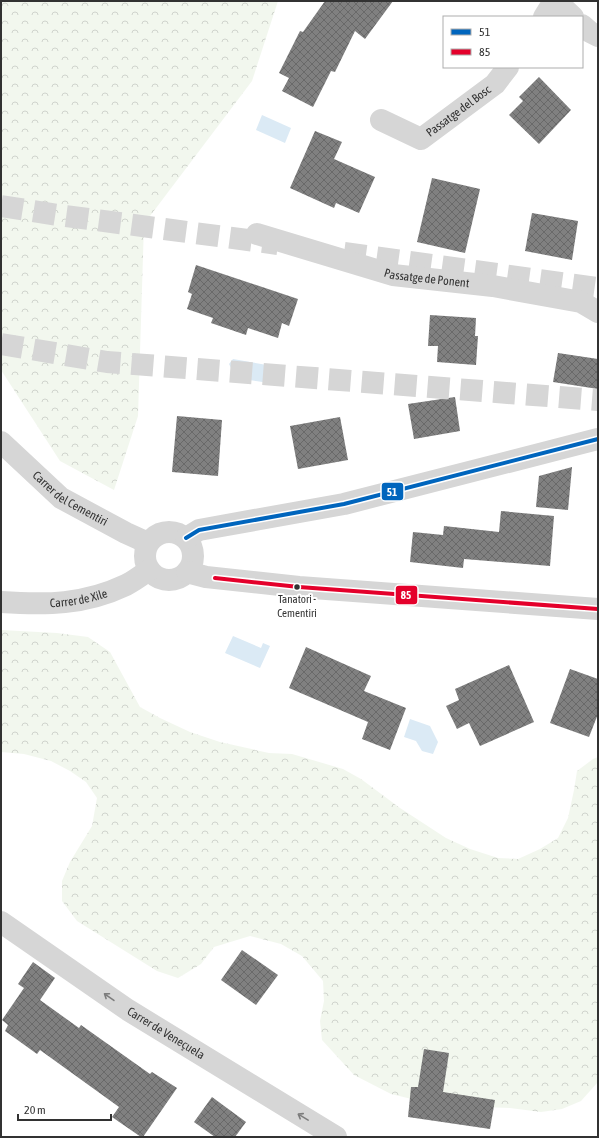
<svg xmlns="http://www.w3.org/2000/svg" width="599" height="1138" font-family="'Asap Condensed',sans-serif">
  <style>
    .forest { fill: url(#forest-crowns) }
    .water { fill: #dbeaf5 }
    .building { fill: url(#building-cross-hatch) }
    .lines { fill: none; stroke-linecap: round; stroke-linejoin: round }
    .highway-tunnel { stroke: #d6d6d6; stroke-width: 22; stroke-dasharray: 22 11; stroke-linecap: butt }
    .street { stroke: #d6d6d6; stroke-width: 22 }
    .bus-1-casing { stroke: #fff; stroke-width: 7 }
    .bus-2-casing { stroke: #fff; stroke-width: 7 }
    .bus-1 { stroke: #0065bd; stroke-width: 4 }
    .bus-2 { stroke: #e4002b; stroke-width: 4 }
    .oneway { stroke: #7c7c7c }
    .bus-dot { fill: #323232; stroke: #fff; stroke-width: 1.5 }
    .labels { text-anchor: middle; stroke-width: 4; stroke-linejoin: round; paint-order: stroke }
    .bus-label { font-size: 11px; fill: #323232; stroke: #fff }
    .street-label { font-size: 12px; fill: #323232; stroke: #fff }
    .line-badge { stroke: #fff; stroke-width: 1.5 }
    .badge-label { font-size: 11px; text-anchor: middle; font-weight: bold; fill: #fff }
  </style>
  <defs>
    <pattern id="forest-crowns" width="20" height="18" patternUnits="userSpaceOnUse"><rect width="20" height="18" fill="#f2f7ee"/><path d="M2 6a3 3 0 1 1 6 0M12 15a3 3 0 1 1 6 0" fill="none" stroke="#d0d4cd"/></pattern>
    <pattern id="building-cross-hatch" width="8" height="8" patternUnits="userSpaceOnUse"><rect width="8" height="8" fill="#808080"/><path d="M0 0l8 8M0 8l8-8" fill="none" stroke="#696969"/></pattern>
  </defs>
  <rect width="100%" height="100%" fill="#fff"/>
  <g class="forest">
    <path d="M 1,1 L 278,1 L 252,81 L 144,224 L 138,416 L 114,490 L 60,461 L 1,370 Z"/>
    <path d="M 1,630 L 57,633 L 88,637 L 110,652 L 140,707 L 160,718 L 190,732 L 220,742 L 269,753 L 292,754 L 343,769 L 361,779 L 400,808 L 446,838 L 470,849 L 498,858 L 518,859 L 540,849 L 558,838 L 568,818 L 574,790 L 577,771 L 593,759 L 598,757 L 598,1082 L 581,1101 L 562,1109 L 541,1112 L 510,1108 L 482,1107 L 424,1102 L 391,1094 L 354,1075 L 322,1040 L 320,1021 L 324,1001 L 323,981 L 302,956 L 281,944 L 250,936 L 214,947 L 201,964 L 178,978 L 157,971 L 77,921 L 62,901 L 62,881 L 70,862 L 92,826 L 97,798 L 86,782 L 70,771 L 51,761 L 24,754 L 1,752 Z"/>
  </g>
  <g class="water">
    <path d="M 262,115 L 291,128 L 285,143 L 256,130 Z"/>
    <path d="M 233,359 L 278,367 L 276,384 L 236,378 L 237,370 L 231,368 L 229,364 Z"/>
    <path d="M 233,636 L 261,648 L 263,643 L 270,646 L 260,668 L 225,653 Z"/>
    <path d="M 410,719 L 430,726 L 438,742 L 433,754 L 422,751 L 416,741 L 404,737 Z"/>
  </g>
  <g class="building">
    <path d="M 325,1 L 393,1 L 365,39 L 355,31 L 335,72 L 331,71 L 313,107 L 282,91 L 289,78 L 279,73 L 300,31 L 303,32 Z"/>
    <path d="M 539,77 L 571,110 L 539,144 L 509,115 L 523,101 L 519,97 Z"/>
    <path d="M 315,131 L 342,142 L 334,159 L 375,177 L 359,213 L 336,203 L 334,208 L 290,188 Z"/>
    <path d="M 432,178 L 480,189 L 465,253 L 417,242 Z"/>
    <path d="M 532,213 L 578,221 L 572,260 L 525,251 Z"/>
    <path d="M 196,265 L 298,299 L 289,326 L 282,323 L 278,338 L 248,328 L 246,335 L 211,323 L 213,318 L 187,309 L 192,294 L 188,292 Z"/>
    <path d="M 430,315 L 476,318 L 475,336 L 478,336 L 476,365 L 437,362 L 438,346 L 428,346 Z"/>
    <path d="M 558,353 L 598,359 L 598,389 L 553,382 Z"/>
    <path d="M 455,397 L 460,431 L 414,439 L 408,404 Z"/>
    <path d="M 177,416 L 222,420 L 218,476 L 172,472 Z"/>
    <path d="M 340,417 L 348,460 L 298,469 L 290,426 Z"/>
    <path d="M 572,467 L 568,510 L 536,507 L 539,476 Z"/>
    <path d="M 501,511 L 554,516 L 550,566 L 464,559 L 463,568 L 410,562 L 413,532 L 443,535 L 444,526 L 499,532 Z"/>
    <path d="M 306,647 L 371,676 L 364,691 L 406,708 L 390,750 L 362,739 L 368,722 L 289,688 Z"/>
    <path d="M 509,665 L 534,722 L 480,746 L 469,723 L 457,729 L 446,706 L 459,700 L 455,689 Z"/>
    <path d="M 570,669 L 598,679 L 598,714 L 589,737 L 550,723 Z"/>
    <path d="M 242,950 L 278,975 L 256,1005 L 221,980 Z"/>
    <path d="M 33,962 L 55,978 L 40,1000 L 79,1028 L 81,1025 L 150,1074 L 152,1072 L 177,1088 L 143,1137 L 141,1137 L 112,1117 L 119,1107 L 40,1050 L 37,1054 L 5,1031 L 8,1025 L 2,1020 L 24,988 L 18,984 Z"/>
    <path d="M 424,1049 L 449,1053 L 443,1092 L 495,1100 L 490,1129 L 408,1117 L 411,1087 L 418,1087 Z"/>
    <path d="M 212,1097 L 246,1122 L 235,1137 L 215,1137 L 194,1122 Z"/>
  </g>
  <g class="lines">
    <g class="highway-tunnel">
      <path d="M 1,206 L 58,215 L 278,244"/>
      <path d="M 344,253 L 598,288"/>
      <path d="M 1,344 L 107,362 L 598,400"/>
    </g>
    <g class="street">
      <path d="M 556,1 L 573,17"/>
      <path d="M 544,17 L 554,1"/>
      <path d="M 582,25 L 590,32 L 598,36"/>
      <path id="s1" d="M 381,120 L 421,139 L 495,84 L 508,67"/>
      <path id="s2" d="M 257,234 L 393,275 L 493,286 L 581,302 L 598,312"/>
      <path id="s3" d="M 1,442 L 61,498 L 126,533 L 148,543"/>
      <circle cx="169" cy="556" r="24"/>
      <path d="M 186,538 L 199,530 L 344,504 L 598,439"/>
      <path d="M 187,572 L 206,577 L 299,587 L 598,609"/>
      <path id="s4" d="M 1,602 C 46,605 84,605 126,585 C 134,581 142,575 149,570"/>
      <path id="s5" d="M 1,922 L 128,1010 L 336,1137"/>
    </g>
    <g class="bus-1-casing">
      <path id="bus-1" d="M 186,538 L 199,530 L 344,504 L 598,439"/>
    </g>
    <g class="bus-2-casing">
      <path id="bus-2" d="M 215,578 L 299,587 L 598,609"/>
    </g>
    <use href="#bus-1" class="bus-1"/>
    <use href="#bus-2" class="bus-2"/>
  </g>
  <defs><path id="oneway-shaft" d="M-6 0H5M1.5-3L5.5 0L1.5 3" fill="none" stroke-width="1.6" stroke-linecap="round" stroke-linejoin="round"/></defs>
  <g class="oneway">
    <use href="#oneway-shaft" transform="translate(109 997) rotate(-145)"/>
    <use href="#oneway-shaft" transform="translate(303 1117) rotate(-149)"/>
  </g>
  <circle class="bus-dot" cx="297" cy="587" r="3.5"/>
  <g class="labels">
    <g class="bus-label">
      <text x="297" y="603">Tanatori -<tspan x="297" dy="14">Cementiri</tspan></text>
    </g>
    <g class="street-label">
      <text dy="4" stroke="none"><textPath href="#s1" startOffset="91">Passatge del Bosc</textPath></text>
      <text dy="4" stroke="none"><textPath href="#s2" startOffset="176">Passatge de Ponent</textPath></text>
      <text dy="4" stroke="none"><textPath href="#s3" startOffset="90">Carrer del Cementiri</textPath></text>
      <text dy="4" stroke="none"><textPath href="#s4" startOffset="78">Carrer de Xile</textPath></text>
      <text dy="4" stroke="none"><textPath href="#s5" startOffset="199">Carrer de Veneçuela</textPath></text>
    </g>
  </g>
  <g class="line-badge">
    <rect x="381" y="482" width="23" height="19" rx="4" fill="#0065bd"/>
    <rect x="395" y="585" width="23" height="20" rx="4" fill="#e4002b"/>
  </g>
  <g class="badge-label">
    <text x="392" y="496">51</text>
    <text x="406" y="599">85</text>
  </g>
  <rect width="599" height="1138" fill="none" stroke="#323232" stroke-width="4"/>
  <rect x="443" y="16" width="140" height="52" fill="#ffffff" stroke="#adadad"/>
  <rect x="451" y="29" width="20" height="6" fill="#0065bd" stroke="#adadad"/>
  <text x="479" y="36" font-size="12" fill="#323232">51</text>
  <rect x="451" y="49" width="20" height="6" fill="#e4002b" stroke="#adadad"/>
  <text x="479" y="56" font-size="12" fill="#323232">85</text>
  <path d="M18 1114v6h93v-6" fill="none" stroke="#323232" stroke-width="2"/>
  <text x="24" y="1114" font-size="12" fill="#323232" stroke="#ffffff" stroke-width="3" paint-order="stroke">20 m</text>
</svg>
